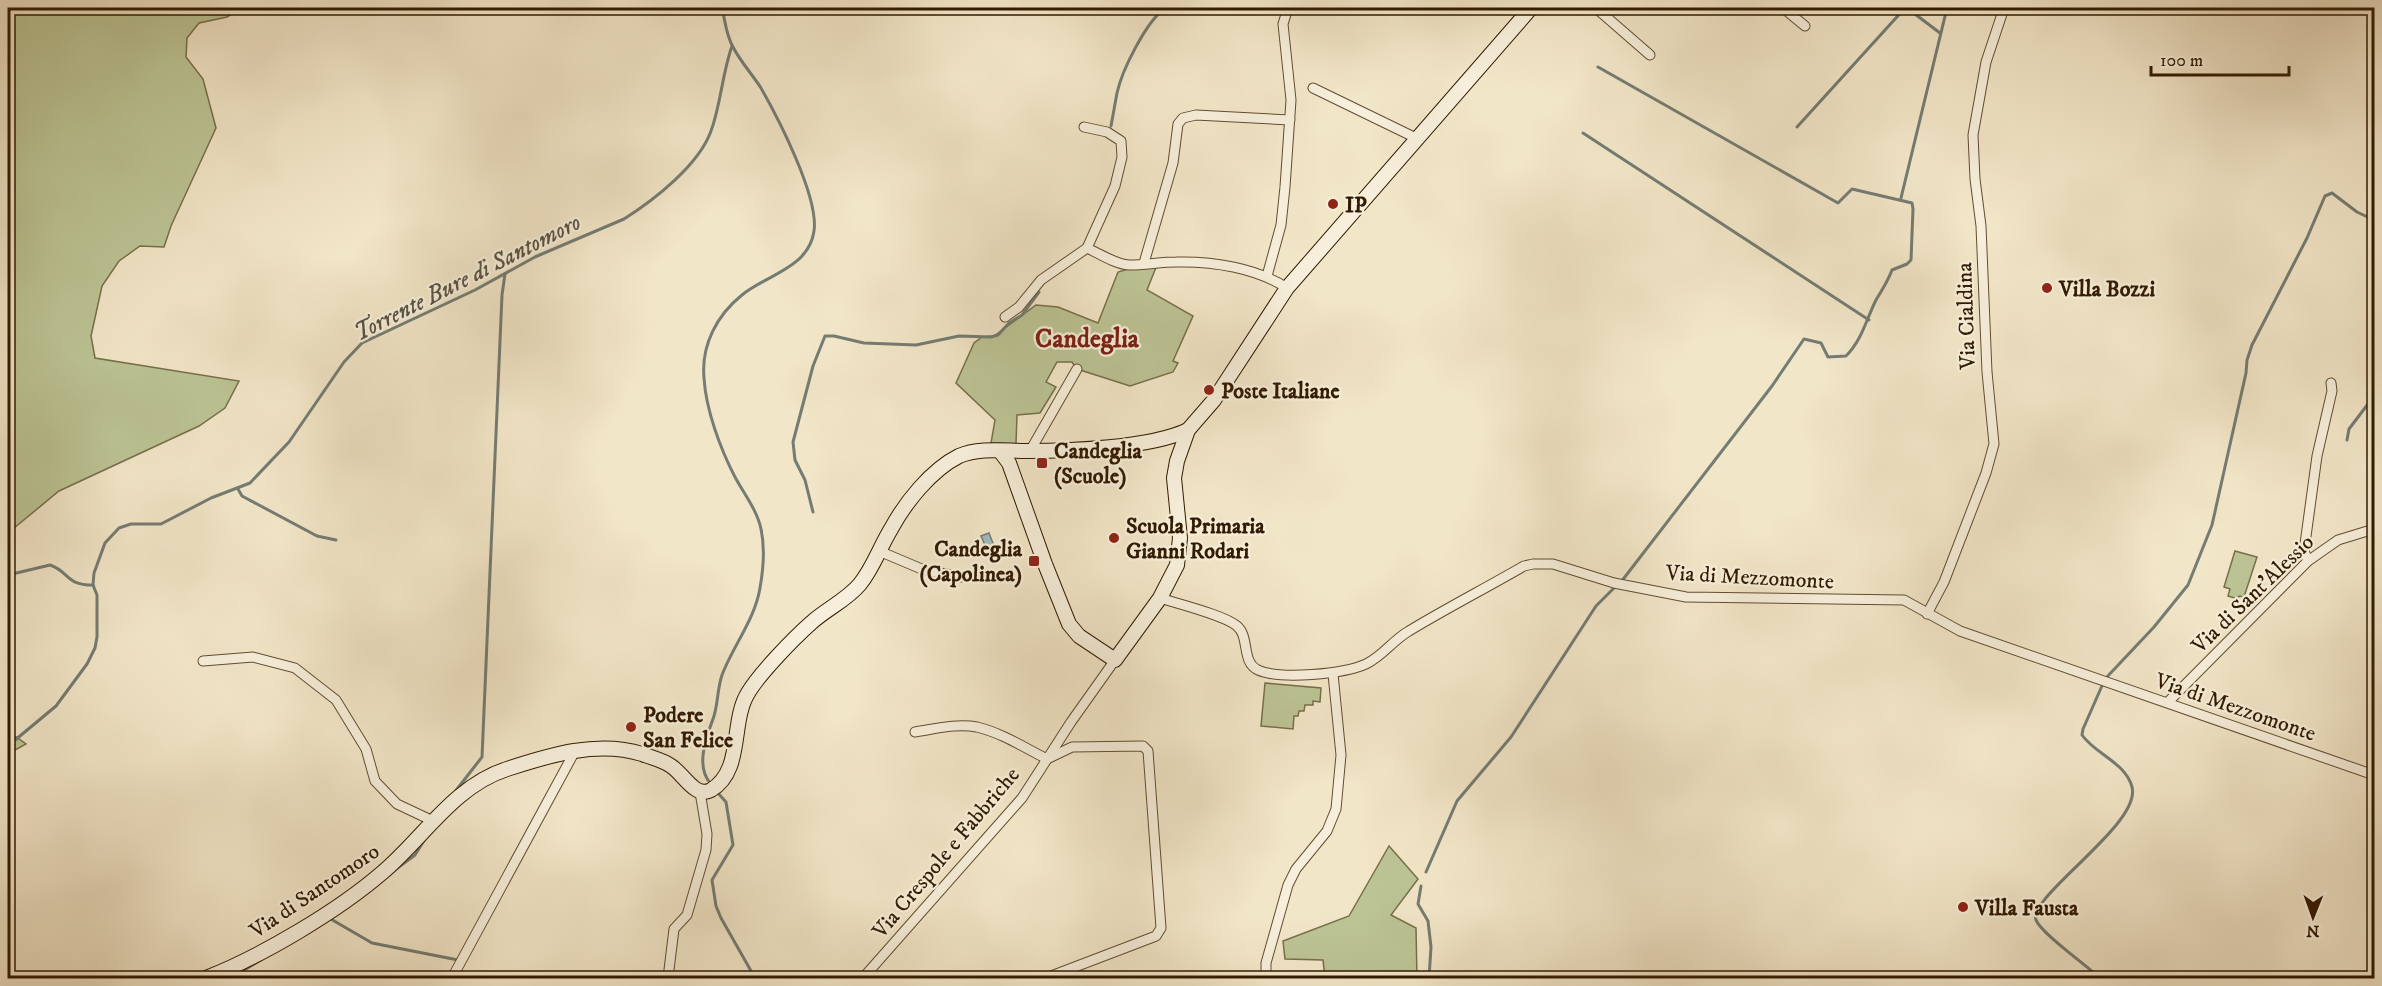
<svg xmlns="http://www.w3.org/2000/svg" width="2382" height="986" font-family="'IM FELL DW Pica',serif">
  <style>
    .green { fill: #bcc495; stroke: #766f4a; stroke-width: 1.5 }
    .water { fill: #a0bdc0; stroke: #747c73; stroke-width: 1.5 }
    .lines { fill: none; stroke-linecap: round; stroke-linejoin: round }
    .stream { stroke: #747c73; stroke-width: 3 }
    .minor-casing { stroke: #614d32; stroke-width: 11 }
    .secondary-casing { stroke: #311a00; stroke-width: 16 }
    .minor { stroke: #f7efdb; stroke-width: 9 }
    .secondary { stroke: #f7efdb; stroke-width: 14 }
    .poi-dot { fill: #8f2418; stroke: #f7efdb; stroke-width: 2 }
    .labels { text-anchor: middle; stroke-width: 4.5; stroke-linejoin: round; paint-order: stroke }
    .poi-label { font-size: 22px; font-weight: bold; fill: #311a00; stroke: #f7efdb; text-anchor: start }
    .street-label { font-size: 22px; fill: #311a00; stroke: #f7efdb }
    .water-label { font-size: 24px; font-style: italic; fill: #585343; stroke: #f7efdb }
    .quarter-label { font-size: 26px; font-weight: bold; fill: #7a1f14; stroke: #f7efdb }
  </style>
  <rect width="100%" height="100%" fill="#f2e6c8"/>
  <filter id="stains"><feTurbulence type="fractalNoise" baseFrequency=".00333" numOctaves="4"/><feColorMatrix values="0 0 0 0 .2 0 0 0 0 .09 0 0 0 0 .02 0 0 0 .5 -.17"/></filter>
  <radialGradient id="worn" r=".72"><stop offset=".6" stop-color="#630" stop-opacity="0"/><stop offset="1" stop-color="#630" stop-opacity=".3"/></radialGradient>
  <g class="green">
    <path d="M 8,8 L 242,8 L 227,17 L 199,23 L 187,38 L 186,57 L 203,79 L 216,128 L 171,226 L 164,247 L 140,246 L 119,261 L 102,286 L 91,336 L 95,358 L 239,381 L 225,408 L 199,426 L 59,491 L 8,533 Z"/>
    <path d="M 1157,265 L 1147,290 L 1193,316 L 1173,361 L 1178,363 L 1173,372 L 1130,386 L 1077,369 L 1072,362 L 1057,362 L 1046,382 L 1056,387 L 1040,413 L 1017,415 L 1016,444 L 991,443 L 995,420 L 956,383 L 974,343 L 982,337 L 994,336 L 1036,305 L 1058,307 L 1098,323 L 1118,272 L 1138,266 Z"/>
    <path d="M 2235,551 L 2257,557 L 2244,597 L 2239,596 L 2238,599 L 2228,596 L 2230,589 L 2224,587 Z"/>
    <path d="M 1265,683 L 1321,688 L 1320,702 L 1313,701 L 1313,705 L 1305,705 L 1304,711 L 1299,711 L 1298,716 L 1294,716 L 1293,729 L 1261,726 Z"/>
    <path d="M 8,731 L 26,744 L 8,754 Z"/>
    <path d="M 1389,846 L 1418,879 L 1391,915 L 1416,928 L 1417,978 L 1325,978 L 1323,960 L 1285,959 L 1283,941 L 1349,916 Z"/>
  </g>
  <path class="water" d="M 989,533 L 996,551 L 989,554 L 981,536 Z"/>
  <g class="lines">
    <g class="stream">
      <path d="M 1178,8 C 1198,10 1235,16 1252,8"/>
      <path d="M 1907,8 L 1940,33"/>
      <path d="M 1598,67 L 1838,203 L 1852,189 L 1912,203 L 1913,209 L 1911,260 L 1907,264 L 1892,270 C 1888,281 1882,290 1876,300 C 1866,320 1862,340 1846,356 L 1828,357 L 1821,343 L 1804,339 L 1772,386 L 1621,582"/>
      <path d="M 1111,126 C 1113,115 1115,104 1117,93 C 1122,70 1146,22 1165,8"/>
      <path d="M 1797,127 L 1905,8"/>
      <path d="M 1583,133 L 1869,320"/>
      <path d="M 1901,198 L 1947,8"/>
      <path d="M 2347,440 L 2349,429 L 2374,396"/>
      <path d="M 238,489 L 242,496 L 317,536 L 336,540"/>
      <path d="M 813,512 L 805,480 L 795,460 L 793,442 L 813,366 L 825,336 L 834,336 L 864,343 L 916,345 L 959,336 L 991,337 L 998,335 L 1009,323 L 1022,315 L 1039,292"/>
      <path d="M 8,575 L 50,565 C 70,572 65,585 93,585"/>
      <path d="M 8,746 L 56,706 L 87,664 L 95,648 L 97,637 L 97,595 L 93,585 L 94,573 L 105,543 L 119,528 L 131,524 L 161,524 L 211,498 L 250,483 L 289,442 L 344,362 L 362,343 L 475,290 L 535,257 L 624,219 C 654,200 699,165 711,131 C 721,104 722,74 732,46"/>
      <path d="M 711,784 C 695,767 706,738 713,719 C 718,706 717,690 722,675 C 733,646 755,619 760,588 C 763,571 765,547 761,529 C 757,510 744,494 735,477 C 720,448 706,410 704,378 C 701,345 717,315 742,295 C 766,275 809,268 814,231 C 819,197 778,118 761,88 C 752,74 740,61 733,47 C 726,35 725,20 722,8"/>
      <path d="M 717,792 L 726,802 L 733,845 L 712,880 L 716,906 L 721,918 L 755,978"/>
      <path d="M 454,793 L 482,757 L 502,295 L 505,274"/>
      <path d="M 392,872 L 415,855 L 425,839"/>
      <path d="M 1426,872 L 1457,801 L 1511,737 L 1596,606 L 1616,586"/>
      <path d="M 1421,886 L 1418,904 L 1428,921 L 1431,947 L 1429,978"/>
      <path d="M 329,918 L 372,943 L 458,960"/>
      <path d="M 231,978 L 262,959"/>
      <path d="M 2098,978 L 2094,973 C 2082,962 2041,933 2036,920 C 2027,897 2142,824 2132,787 C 2126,763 2095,754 2082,735 L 2083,729 L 2105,679 L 2154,627 L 2188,585 L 2212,525 L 2246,373 L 2247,360 L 2252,345 L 2307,238 L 2325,196 L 2332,193 L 2357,212 L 2374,220"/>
    </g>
    <g class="minor-casing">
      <g id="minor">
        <path d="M 1596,8 L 1650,55"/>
        <path d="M 1783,8 L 1805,26"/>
        <path d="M 1313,88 L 1416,138"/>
        <path d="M 1087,248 C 1100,254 1115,264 1129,265 C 1145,265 1161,262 1176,262 C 1213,261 1256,268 1287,288"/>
        <path d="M 1144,263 L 1173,163 L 1178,124 L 1183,118 L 1196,115 L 1290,120"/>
        <path d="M 1267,276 L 1281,225 L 1285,187 L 1291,100 L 1283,24 L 1288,8"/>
        <path d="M 1005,317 L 1019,307 L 1041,280 L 1087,248 L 1115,186 L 1122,157 L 1121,141 L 1107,132 L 1084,127"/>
        <path d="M 1030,451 L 1077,369"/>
        <path d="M 879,551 L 924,570 L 961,577"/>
        <path d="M 2308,561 L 2304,551 L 2317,456 L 2332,391 L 2331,383"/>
        <path d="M 1160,598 C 1178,604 1224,615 1237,626 C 1250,637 1241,662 1258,670 C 1280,680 1344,674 1366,664 C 1383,656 1393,640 1409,631 C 1447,608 1486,588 1524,566 L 1533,564 L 1553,564 L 1614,583 L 1686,597 L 1904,600 L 1960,631 L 2374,775"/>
        <path d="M 1927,614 L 1944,582 L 1986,473 L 1994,444 L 1987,372 L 1981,226 L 1975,179 L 1973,135 L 1986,62 L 2004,8"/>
        <path d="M 203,661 L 253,657 L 295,668 L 336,700 L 366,749 L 375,781 L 397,804 L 433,821"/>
        <path d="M 2168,702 L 2308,561 L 2338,540 L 2374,529"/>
        <path d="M 915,732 C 935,729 957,723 977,727 C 1002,733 1025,748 1047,759 L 1072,747 L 1143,746 L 1148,751 L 1161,928 L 1156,936 L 1046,978"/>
        <path d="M 452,978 L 575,751"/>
        <path d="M 668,978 L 674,929 L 687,915 L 706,850 L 707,834 L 700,792"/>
        <path d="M 863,978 L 1022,798 L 1071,722 L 1115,660"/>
        <path d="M 1266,978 L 1266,963 L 1288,885 L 1296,869 L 1327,831 L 1336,809 L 1341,755 L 1333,674"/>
      </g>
    </g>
    <g class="secondary-casing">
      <g id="secondary">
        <path d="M 1000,451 L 1009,463 L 1045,564 L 1069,624 L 1079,636 L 1115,660 L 1160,598 L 1177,565 L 1180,538 L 1174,478 L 1177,461 L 1188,430 L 1214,400 L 1287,288 L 1531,8"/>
        <path d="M 206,978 C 262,956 338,911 383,872 C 424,837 454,786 507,769 C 550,755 598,740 642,754 C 652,758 663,760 671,766 C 683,773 695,799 711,790 C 744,770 730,722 748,693 C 759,674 794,638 811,623 C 826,609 847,600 860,584 C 873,568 880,547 891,529 C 905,503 931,470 959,456 C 979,447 1005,451 1027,451 C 1070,451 1150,448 1188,430"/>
      </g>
    </g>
    <use href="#minor" class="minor"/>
    <use href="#secondary" class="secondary"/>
  </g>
  <g class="poi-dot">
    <circle cx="1333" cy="204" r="6"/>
    <circle cx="2047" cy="288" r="6"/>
    <circle cx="1209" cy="390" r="6"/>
    <rect x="1036" y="457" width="12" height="12" rx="3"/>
    <circle cx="1114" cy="538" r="6"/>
    <rect x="1028" y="555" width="12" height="12" rx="3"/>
    <circle cx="631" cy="727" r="6"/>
    <circle cx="1963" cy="907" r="6"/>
  </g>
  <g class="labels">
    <g class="poi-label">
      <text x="1345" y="212">IP</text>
      <text x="2059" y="296">Villa Bozzi</text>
      <text x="1221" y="398">Poste Italiane</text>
      <text x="1054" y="458">Candeglia<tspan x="1054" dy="25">(Scuole)</tspan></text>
      <text x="1126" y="533">Scuola Primaria<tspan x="1126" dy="25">Gianni Rodari</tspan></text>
      <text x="1022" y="556" text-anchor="end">Candeglia<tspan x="1022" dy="25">(Capolinea)</tspan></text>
      <text x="643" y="722">Podere<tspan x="643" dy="25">San Felice</tspan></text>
      <text x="1975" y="915">Villa Fausta</text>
    </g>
    <g class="street-label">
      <text transform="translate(1965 316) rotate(-92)" y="8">Via Cialdina</text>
      <text transform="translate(1750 576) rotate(3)" y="8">Via di Mezzomonte</text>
      <text transform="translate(2252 593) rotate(-44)" y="8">Via di Sant'Alessio</text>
      <text transform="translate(2236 706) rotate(19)" y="8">Via di Mezzomonte</text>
      <text transform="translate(945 852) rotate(-50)" y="8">Via Crespole e Fabbriche</text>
      <text transform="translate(314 890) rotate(-34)" y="8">Via di Santomoro</text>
    </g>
    <g class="water-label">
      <text transform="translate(467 277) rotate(-27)" y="8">Torrente Bure di Santomoro</text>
    </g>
    <g class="quarter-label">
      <text x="1087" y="347">Candeglia</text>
    </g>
  </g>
  <rect width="2382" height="986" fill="none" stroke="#f2e6c8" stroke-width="30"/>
  <rect x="9" y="9" width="2364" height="968" fill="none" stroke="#311a00" stroke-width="3"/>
  <rect x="15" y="15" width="2352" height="956" fill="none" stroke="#311a00" stroke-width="1.5"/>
  <g transform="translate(2313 917) rotate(181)" stroke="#f7efdb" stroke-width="4.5" paint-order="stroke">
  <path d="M0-4.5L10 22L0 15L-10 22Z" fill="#311a00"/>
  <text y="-9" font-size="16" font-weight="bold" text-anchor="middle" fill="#311a00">N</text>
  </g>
  <path d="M2151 66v9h138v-9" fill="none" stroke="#311a00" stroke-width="3"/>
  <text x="2160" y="66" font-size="18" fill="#311a00" stroke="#f7efdb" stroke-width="4.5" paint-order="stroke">100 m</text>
  <rect width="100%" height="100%" filter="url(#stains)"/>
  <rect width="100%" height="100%" fill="url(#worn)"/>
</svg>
